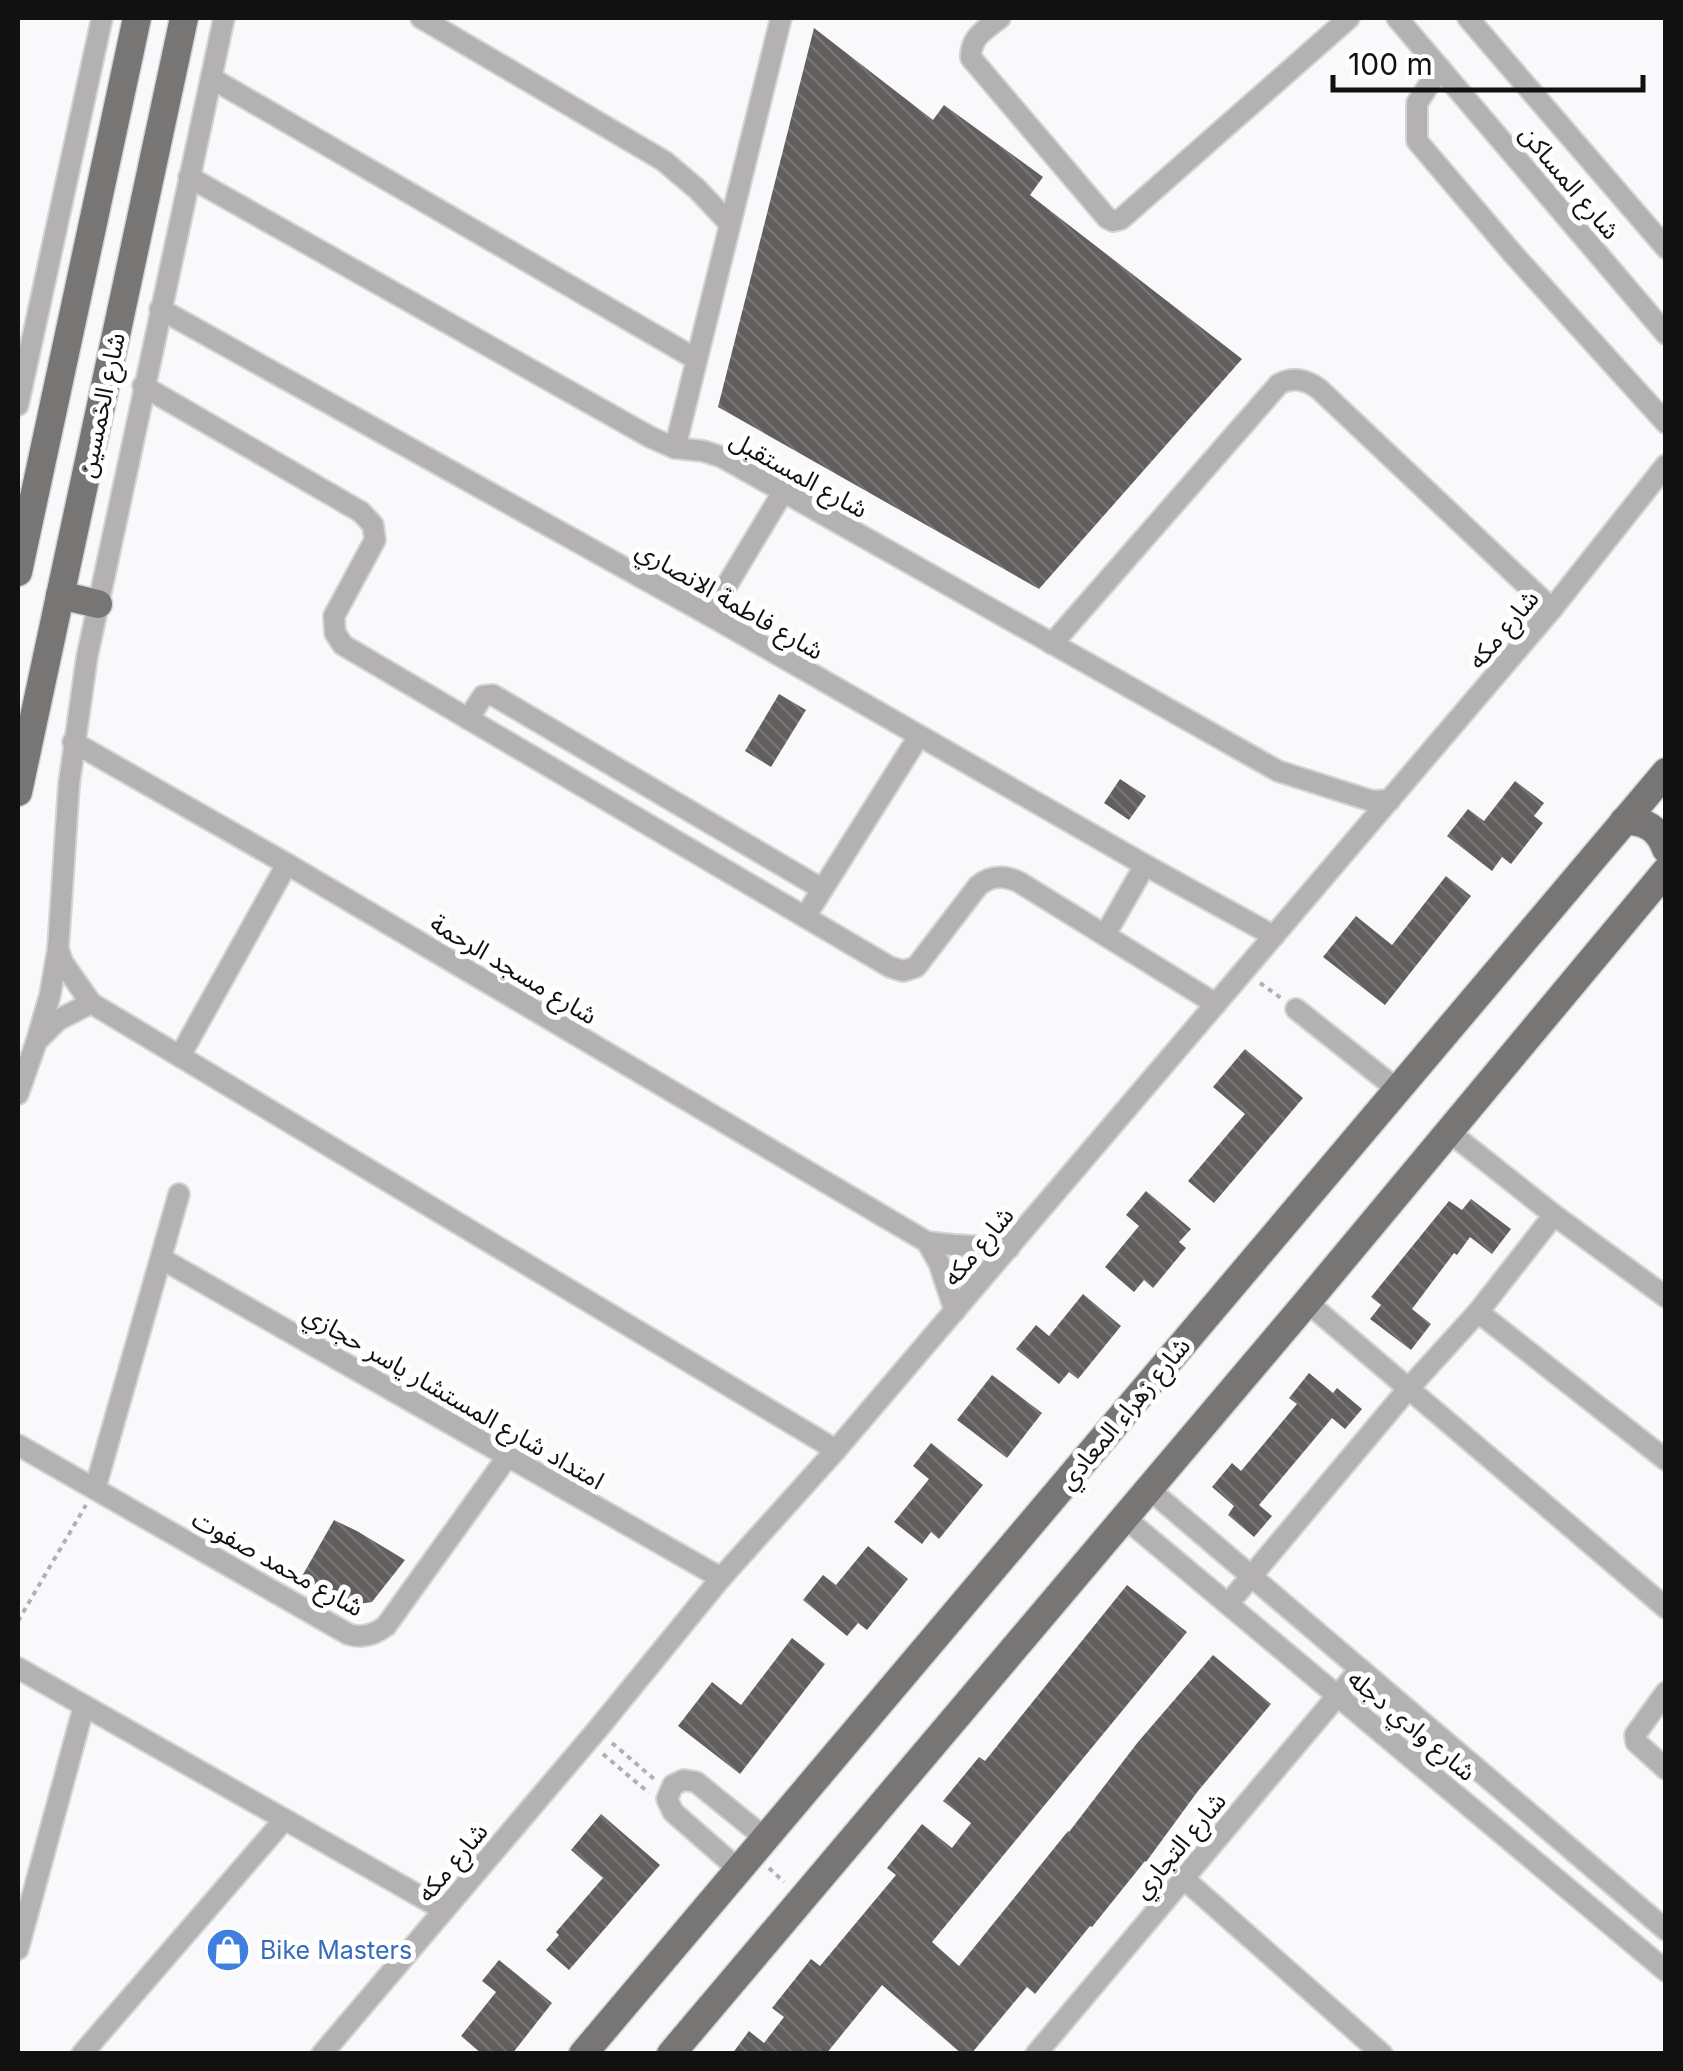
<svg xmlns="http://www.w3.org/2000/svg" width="1683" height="2071" font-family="Inter,'Noto Sans Arabic',sans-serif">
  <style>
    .building { fill: url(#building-back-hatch) }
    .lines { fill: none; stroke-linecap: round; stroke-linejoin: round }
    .minor-casing { stroke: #d4d4d7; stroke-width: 24 }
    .major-casing { stroke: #d4d4d7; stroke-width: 31 }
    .path { stroke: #b0b0b2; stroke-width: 4; stroke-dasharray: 5 5; stroke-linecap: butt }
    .minor { stroke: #b3b1b1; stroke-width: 20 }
    .major { stroke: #787575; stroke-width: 28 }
    .labels { text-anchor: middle; stroke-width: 10; stroke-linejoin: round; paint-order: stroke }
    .street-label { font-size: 25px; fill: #111112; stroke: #fff }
    .shop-label { font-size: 25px; fill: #366cbe; stroke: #fff; text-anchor: start }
  </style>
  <defs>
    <pattern id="building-back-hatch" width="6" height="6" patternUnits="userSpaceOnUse" patternTransform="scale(2.5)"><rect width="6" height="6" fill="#615e5d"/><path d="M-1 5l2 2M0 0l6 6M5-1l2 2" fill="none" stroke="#777474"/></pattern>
  </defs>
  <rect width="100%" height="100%" fill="#f9f9fc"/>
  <g class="building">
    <path d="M 814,28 L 933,120 L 944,105 L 1043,177 L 1030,195 L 1242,359 L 1039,589 L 718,407 Z"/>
    <path d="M 779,694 L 806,710 L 771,767 L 745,751 Z"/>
    <path d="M 1120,779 L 1146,796 L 1129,820 L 1104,803 Z"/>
    <path d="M 1515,781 L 1544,803 L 1534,816 L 1543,823 L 1511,864 L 1502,857 L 1492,871 L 1447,836 L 1468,809 L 1484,821 Z"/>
    <path d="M 1446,876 L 1471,896 L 1385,1005 L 1323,957 L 1356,916 L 1392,945 Z"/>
    <path d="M 1245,1049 L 1303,1098 L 1214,1203 L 1188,1181 L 1245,1114 L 1213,1087 Z"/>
    <path d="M 1146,1191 L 1191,1229 L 1179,1242 L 1186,1248 L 1153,1288 L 1144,1280 L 1134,1292 L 1105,1267 L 1139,1226 L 1126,1215 Z"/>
    <path d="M 1471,1199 L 1511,1229 L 1492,1254 L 1470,1237 L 1457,1255 L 1454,1253 L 1412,1309 L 1431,1324 L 1411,1350 L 1370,1319 L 1381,1305 L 1371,1297 L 1449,1201 L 1462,1210 Z"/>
    <path d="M 1083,1294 L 1121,1326 L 1078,1379 L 1069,1372 L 1059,1384 L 1016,1349 L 1036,1325 L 1049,1336 Z"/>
    <path d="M 1309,1373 L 1333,1393 L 1337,1388 L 1362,1409 L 1345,1429 L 1332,1418 L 1259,1505 L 1272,1516 L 1254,1537 L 1228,1515 L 1234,1506 L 1212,1487 L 1232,1463 L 1241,1471 L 1297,1404 L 1289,1398 Z"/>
    <path d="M 992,1375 L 1042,1413 L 1007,1458 L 957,1420 Z"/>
    <path d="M 931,1443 L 983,1485 L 939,1539 L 931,1532 L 922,1544 L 894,1522 L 929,1479 L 913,1466 Z"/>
    <path d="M 334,1520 L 357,1531 L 405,1560 L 372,1602 L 351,1605 L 301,1578 Z"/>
    <path d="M 868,1546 L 908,1579 L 867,1630 L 858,1623 L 847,1636 L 803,1600 L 823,1575 L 836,1585 Z"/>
    <path d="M 1127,1585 L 1187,1632 L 932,1942 L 959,1966 L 1068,1831 L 1069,1832 L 1138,1742 L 1213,1655 L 1271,1704 L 1198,1791 L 1146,1862 L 1145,1861 L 1092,1927 L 1090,1926 L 1035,1994 L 1027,1987 L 971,2054 L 962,2054 L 882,1985 L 826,2054 L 732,2054 L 749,2031 L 764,2043 L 784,2017 L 772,2008 L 811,1959 L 820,1966 L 896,1875 L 887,1868 L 922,1824 L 952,1848 L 971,1823 L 943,1801 L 979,1757 L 985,1761 Z"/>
    <path d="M 792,1638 L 825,1664 L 740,1774 L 678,1726 L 712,1682 L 741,1705 Z"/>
    <path d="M 601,1814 L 660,1865 L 569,1970 L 546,1950 L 559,1935 L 556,1932 L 603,1878 L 571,1850 Z"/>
    <path d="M 499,1960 L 552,2003 L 512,2054 L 482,2054 L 461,2036 L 496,1992 L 482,1981 Z"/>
  </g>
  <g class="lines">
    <g class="minor-casing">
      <g id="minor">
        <path d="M 421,18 L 664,161 L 697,189 L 730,224"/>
        <path d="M 1000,18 C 985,30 970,37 971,58 L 1107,218 L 1113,221 L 1121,219 L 1349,18"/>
        <path d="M 1397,18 L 1666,334"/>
        <path d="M 1468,18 L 1666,248"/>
        <path d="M 1440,68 L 1417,103 L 1417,141 L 1514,255 L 1666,423"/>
        <path d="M 211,78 L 696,359"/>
        <path d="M 189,177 L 650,437 L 675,448 L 703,451 L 722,457 L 1278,771 L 1372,801 L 1390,800"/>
        <path d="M 160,309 L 709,615 L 1145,865 L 1274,936"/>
        <path d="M 143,386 L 361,512 L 373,525 L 375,540 L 334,616 L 335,633 L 343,645 L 890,967 L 903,971 L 916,967 L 978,886 C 991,875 1004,875 1019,882 L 1216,1004"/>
        <path d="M 18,405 L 102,18"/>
        <path d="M 675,448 L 781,18"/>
        <path d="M 709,615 L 783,492"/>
        <path d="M 1052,644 L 1279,384 C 1294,377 1305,379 1319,389 L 1552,609"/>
        <path d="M 468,719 L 483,696 L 493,695 L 822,889"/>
        <path d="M 73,742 L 287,864 L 927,1242 L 954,1245 L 1009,1248"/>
        <path d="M 805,917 L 919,736"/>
        <path d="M 1105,935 L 1145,865"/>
        <path d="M 58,949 L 63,963 L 91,1003 L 836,1450"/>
        <path d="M 1296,1009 L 1398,1090"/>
        <path d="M 40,1038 L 58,1020 L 91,1003"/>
        <path d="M 180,1056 L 287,864"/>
        <path d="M 18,1094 L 37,1040 L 50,995 L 58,949 L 69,784 L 87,657 L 224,18"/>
        <path d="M 1448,1131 L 1554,1215 L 1666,1297"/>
        <path d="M 927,1242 L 939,1263 L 955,1311"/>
        <path d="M 162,1259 L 721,1578"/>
        <path d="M 1307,1302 L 1666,1608"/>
        <path d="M 1478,1312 L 1666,1460"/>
        <path d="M 18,1445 L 348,1634 C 362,1639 374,1635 386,1626 L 508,1456"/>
        <path d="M 95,1489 L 179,1194"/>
        <path d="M 1149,1489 L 1666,1930"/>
        <path d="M 1125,1518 L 1666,1971"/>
        <path d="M 1228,1604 L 1408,1389 L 1478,1312 L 1554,1215"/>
        <path d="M 18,1668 L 444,1910"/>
        <path d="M 1666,1692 L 1635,1735 L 1636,1742 L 1666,1769"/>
        <path d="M 738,1869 L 673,1812 L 667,1799 L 673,1785 L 684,1780 L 696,1782 L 765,1838"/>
        <path d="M 1183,1878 L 1382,2054"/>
        <path d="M 18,1949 L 84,1706"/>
        <path d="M 82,2054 L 284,1820"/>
        <path d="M 322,2054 L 597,1730 L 721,1578 L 836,1450 L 1552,609 L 1666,465"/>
        <path d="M 1036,2054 L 1360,1669"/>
      </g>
    </g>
    <g class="major-casing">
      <g id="major">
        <path d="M 18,572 L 137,18"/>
        <path d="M 60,595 L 98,604"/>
        <path d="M 18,792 L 184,18"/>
        <path d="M 1624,821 C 1645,820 1659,829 1666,849"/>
        <path d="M 583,2054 L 1666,772"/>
        <path d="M 671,2054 L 1307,1302 L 1666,871"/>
      </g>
    </g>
    <g class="path">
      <path d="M 1260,983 L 1281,998"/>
      <path d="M 18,1621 L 86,1505"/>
      <path d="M 612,1743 L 654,1779"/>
      <path d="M 603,1754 L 649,1793"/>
      <path d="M 769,1868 L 784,1882"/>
    </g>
    <use href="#minor" class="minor"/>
    <use href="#major" class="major"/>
  </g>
  <defs>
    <g id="shop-disc" transform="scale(2.25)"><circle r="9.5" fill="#3f7fe0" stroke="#fff"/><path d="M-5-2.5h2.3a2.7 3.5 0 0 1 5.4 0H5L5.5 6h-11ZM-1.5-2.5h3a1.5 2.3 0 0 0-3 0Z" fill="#fff"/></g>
  </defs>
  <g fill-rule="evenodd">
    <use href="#shop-disc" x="228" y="1950"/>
  </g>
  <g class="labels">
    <g class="street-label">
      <text transform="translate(1570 182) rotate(50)" y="9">شارع المساكن</text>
      <text transform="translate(101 405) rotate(-78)" y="9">شارع الخمسين</text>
      <text transform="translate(799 474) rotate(29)" y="9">شارع المستقبل</text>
      <text transform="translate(730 600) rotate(30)" y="9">شارع فاطمة الانصاري</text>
      <text transform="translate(1503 629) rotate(-50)" y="9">شارع مكه</text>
      <text transform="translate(514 969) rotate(31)" y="9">شارع مسجد الرحمة</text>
      <text transform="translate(978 1246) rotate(-50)" y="9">شارع مكه</text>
      <text transform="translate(454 1397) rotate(30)" y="9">امتداد شارع المستشار ياسر حجازي</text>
      <text transform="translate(1124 1413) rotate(-50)" y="9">شارع زهراء المعادي</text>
      <text transform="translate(278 1563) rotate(29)" y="9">شارع محمد صفوت</text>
      <text transform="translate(1412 1725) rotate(40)" y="9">شارع وادي دجله</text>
      <text transform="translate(1179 1845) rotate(-50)" y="9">شارع التجاري</text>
      <text transform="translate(452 1862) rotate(-50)" y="9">شارع مكه</text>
    </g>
    <g class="shop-label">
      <text x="260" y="1959">Bike Masters</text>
    </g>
  </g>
  <rect width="1683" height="2071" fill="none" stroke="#111112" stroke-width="40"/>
  <path d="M1333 75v15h310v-15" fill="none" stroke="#111112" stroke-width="5"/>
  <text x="1348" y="75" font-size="30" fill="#111112" stroke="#ffffff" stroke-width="8" paint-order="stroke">100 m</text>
</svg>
